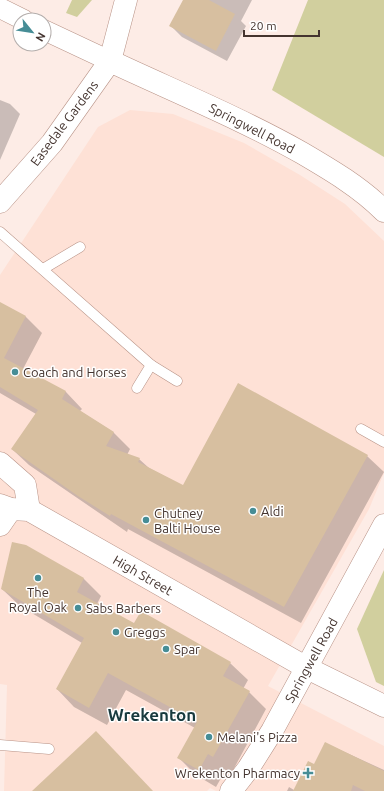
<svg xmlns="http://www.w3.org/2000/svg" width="384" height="791" font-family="Ubuntu,sans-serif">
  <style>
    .built { fill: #fee1d6 }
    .green { fill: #d1cf9e }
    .shadow { fill: #0003 }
    .building { fill: #d7bfa0 }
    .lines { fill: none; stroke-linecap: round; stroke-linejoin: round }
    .service-casing { stroke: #b89286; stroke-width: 11 }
    .minor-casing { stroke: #b89286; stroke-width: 21 }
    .tertiary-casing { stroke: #b89286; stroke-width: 23 }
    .secondary-casing { stroke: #b89286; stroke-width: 23 }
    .service { stroke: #fff; stroke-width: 10 }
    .minor { stroke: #fff; stroke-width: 20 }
    .tertiary { stroke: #fff; stroke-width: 22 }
    .secondary { stroke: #fff; stroke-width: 22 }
    .poi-dot { fill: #468d96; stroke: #fff; stroke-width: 1.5 }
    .labels { text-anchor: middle; stroke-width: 3; stroke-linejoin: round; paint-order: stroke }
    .street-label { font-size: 13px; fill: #44342f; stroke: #fff }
    .poi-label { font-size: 13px; fill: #44342f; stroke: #fff; text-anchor: start }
    .district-label { font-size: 17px; font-weight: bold; fill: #183a3e; stroke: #fff }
  </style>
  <rect width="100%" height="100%" fill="#fdece6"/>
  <path class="built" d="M 130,110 L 173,114 L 244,143 L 300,175 L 345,204 L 384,241 L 384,473 L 369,509 L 268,686 L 384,746 L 384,791 L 216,791 L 210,788 L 207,791 L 4,791 L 7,685 L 0,684 L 0,275 L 98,127 Z"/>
  <g class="green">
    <path d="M 72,0 L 92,0 L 77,17 L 66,13 Z"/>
    <path d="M 308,0 L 384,0 L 384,157 L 272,90 Z"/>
    <path d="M 384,570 L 384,686 L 376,682 L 357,629 Z"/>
  </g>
  <g class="shadow">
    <path d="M 184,0 L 252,0 L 241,21 L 246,26 L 227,61 L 182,37 L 171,26 Z"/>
    <path d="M 0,100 L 10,104 L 20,114 L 0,160 Z"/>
    <path d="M 2,304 L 26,317 L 42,333 L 23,369 L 66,392 L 82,409 L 80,411 L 113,432 L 130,449 L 127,455 L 139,459 L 149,468 L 183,486 L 367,456 L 384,472 L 301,623 L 128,529 L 127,532 L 29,465 L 12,449 L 36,414 L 0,393 L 0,308 Z"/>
    <path d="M 25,546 L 84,579 L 101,596 L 97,604 L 135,625 L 230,663 L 248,680 L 243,689 L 249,692 L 266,709 L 231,774 L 225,771 L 216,787 L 196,775 L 179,758 L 195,728 L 126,690 L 107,725 L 74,707 L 57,689 L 82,643 L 20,606 L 2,589 Z"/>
    <path d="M 325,743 L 384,770 L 384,791 L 287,791 L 289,787 L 294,790 L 315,765 Z"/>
  </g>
  <g class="building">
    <path d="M 183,0 L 209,0 L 235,14 L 216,51 L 169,26 Z"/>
    <path d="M 0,302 L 26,316 L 4,358 L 66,391 L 62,399 L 114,432 L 106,446 L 140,458 L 138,462 L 183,485 L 238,383 L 368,455 L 284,607 L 111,514 L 110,516 L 78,496 L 11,449 L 38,410 L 0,387 Z"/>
    <path d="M 12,542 L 26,545 L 84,578 L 77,592 L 134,623 L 141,611 L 231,662 L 223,676 L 250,691 L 213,757 L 208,754 L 199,770 L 177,758 L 197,722 L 108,673 L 89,708 L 56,689 L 84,638 L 1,589 Z"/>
    <path d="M 96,731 L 153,791 L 32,791 Z"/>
    <path d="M 325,742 L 384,771 L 384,791 L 365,791 L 353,785 L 351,791 L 293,791 L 308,761 L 314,764 Z"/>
  </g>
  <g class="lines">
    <g class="service-casing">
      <g id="service">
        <path d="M 0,232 L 151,365 L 177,381"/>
        <path d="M 43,269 L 80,247"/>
        <path d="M 137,388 L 151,365"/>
        <path d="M 361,429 L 384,442"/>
        <path d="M 0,745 L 49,749"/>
      </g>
    </g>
    <g class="minor-casing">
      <g id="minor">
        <path d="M 0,8 L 24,20"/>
        <path d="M 44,30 L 110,61"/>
      </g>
    </g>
    <g class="tertiary-casing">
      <g id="tertiary">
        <path d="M 110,61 L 126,0"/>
        <path d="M 0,463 L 25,485 L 29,510"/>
        <path d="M 0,505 L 11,509 L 29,510 L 307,668"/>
        <path d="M 0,525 L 11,509"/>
      </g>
    </g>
    <g class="secondary-casing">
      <g id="secondary">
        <path d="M 0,202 L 52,143 L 110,61 C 174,91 240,118 302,153 C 331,170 360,187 384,211"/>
        <path d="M 307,668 L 384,706"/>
        <path d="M 231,791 L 248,769 L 272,731 L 384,525"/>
      </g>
    </g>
    <use href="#service" class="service"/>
    <use href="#minor" class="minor"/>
    <use href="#tertiary" class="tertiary"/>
    <use href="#secondary" class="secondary"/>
  </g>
  <g class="poi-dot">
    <circle cx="15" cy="372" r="4"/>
    <circle cx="253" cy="511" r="4"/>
    <circle cx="146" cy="520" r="4"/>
    <circle cx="38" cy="578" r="4"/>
    <circle cx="78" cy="608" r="4"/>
    <circle cx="116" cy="632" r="4"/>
    <circle cx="166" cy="649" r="4"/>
    <circle cx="209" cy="737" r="4"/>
    <path d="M306 767h4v4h4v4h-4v4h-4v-4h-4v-4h4z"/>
  </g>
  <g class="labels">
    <g class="street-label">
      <text transform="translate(64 123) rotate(-53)" y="5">Easedale Gardens</text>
      <text transform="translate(252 128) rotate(27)" y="5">Springwell Road</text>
      <text transform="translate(143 575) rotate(30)" y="5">High Street</text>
      <text transform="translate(311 660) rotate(-61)" y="5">Springwell Road</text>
    </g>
    <g class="poi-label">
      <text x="23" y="377">Coach and Horses</text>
      <text x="261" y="516">Aldi</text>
      <text x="154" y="518">Chutney<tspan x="154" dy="15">Balti House</tspan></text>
      <text x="38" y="597" text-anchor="middle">The<tspan x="38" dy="15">Royal Oak</tspan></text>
      <text x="86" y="613">Sabs Barbers</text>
      <text x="124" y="637">Greggs</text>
      <text x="174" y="654">Spar</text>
      <text x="217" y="742">Melani's Pizza</text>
      <text x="300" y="778" text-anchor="end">Wrekenton Pharmacy</text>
    </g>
    <g class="district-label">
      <text x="152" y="721">Wrekenton</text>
    </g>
  </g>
  <g transform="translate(32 32) rotate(120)"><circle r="19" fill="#ffffff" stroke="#b4aeac"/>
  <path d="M0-3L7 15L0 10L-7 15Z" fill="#468d96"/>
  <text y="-6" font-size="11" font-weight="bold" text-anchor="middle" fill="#44342f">N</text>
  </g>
  <path d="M244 30v6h75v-6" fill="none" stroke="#44342f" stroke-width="2"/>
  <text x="250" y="30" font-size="12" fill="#44342f" stroke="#ffffff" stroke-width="3" paint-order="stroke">20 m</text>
</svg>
